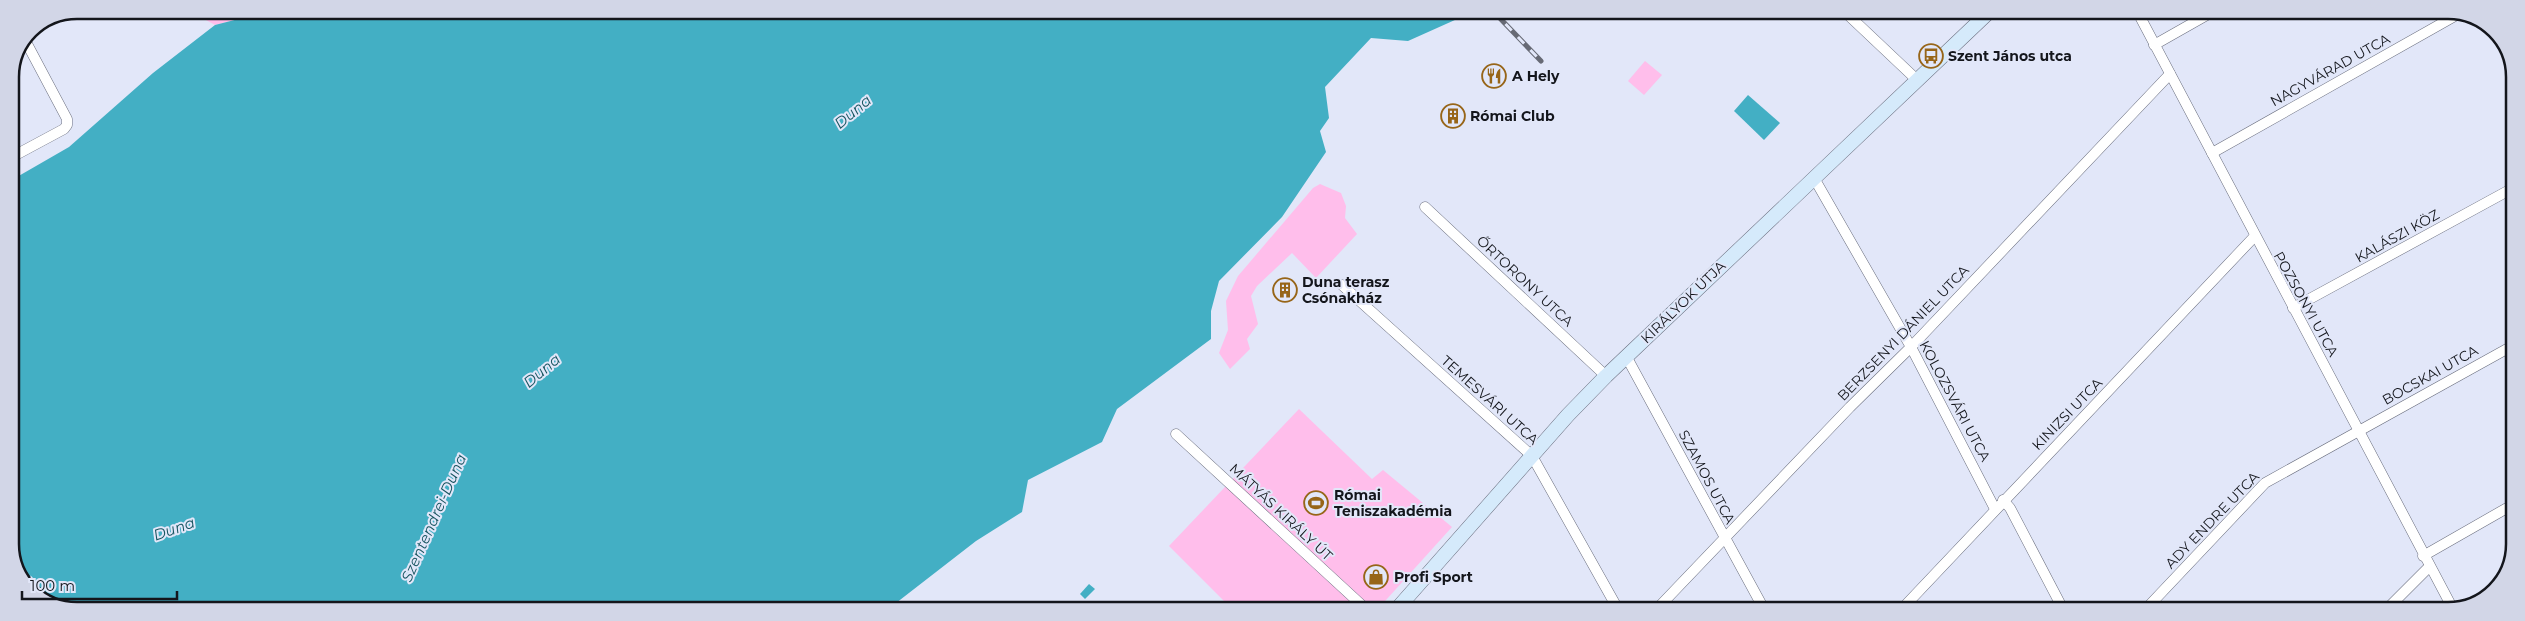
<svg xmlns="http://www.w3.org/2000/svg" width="2525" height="621" font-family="Montserrat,sans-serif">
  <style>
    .green { fill: #ffbeeb }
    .water { fill: #43afc4 }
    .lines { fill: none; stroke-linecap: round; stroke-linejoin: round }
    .street-casing { stroke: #6a6e7e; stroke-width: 11 }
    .secondary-casing { stroke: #6a6e7e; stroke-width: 15 }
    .street { stroke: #fff; stroke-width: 10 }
    .secondary { stroke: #d5eafb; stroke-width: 14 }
    .rail-casing { stroke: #676a75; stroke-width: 5 }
    .rail { stroke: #e2e7f9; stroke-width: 3; stroke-dasharray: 9; stroke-linecap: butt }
    .labels { text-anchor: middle; stroke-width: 4; stroke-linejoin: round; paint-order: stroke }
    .poi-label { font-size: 14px; font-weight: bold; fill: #14161c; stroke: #e2e7f9; text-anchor: start }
    .street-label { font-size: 14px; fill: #14161c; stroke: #e2e7f9 }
    .water-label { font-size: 15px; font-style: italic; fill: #17545f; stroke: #e2e7f9 }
    .rim { fill: none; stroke: #14161c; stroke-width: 2.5 }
  </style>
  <rect width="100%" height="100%" fill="#e2e7f9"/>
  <g class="green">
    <path d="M 188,10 L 274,10 L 215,25 Z"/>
    <path d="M 1645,61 L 1662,75 L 1644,95 L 1628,81 Z"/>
    <path d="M 1320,184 L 1341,193 L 1346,206 L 1345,218 L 1357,234 L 1316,278 L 1292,253 L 1257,286 L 1251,296 L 1258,324 L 1247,339 L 1250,349 L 1230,369 L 1219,353 L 1228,330 L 1226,301 L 1238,276 L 1313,188 Z"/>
    <path d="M 1299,409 L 1372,479 L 1383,470 L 1452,527 L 1377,610 L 1233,610 L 1169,546 Z"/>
  </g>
  <g class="water">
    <path d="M 274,10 L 1475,11 L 1408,41 L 1371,38 L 1325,87 L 1329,118 L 1320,131 L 1326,152 L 1282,217 L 1219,281 L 1211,311 L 1211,339 L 1117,409 L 1102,442 L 1028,480 L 1022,512 L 976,541 L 887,610 L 64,610 L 27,588 L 11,552 L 10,181 L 69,147 L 153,73 L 215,25 Z"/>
    <path d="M 1748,95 L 1780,123 L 1764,140 L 1734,111 Z"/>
    <path d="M 1089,584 L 1095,589 L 1085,599 L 1080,594 Z"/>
  </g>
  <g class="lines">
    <g class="street-casing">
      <g id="street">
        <path d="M 1844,11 L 1916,79"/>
        <path d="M 2137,11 L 2453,609"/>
        <path d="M 2154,45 L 2214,11"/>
        <path d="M 2212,153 L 2462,12"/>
        <path d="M 10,158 L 64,129 L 67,125 L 67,119 L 25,40"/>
        <path d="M 1814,178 L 1911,347 L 1995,509"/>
        <path d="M 1425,207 L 1606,376"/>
        <path d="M 1342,285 L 1532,456 L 1619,611"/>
        <path d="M 2293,308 L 2515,187"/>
        <path d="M 1626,356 L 1765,611"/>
        <path d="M 1176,434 L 1367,610"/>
        <path d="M 2003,500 L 2010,508 L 2064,611"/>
        <path d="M 2423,556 L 2514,504"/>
        <path d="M 1655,611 L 1850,407 L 1911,347 L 2170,74"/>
        <path d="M 1900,611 L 2254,237"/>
        <path d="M 2144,611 L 2265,483 L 2514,345"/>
        <path d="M 2385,611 L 2429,567"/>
      </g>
    </g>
    <g class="secondary-casing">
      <path id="secondary" d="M 1396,610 L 1568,415 L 1606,376 L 1990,11"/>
    </g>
    <use href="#street" class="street"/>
    <use href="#secondary" class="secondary"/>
    <g class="rail-casing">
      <path id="rail" d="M 1493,11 L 1541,61"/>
    </g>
    <use href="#rail" class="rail"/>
  </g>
  <defs>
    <g id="bus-ring" transform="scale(1.25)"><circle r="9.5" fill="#e2e7f9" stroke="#976518" stroke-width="1.5"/><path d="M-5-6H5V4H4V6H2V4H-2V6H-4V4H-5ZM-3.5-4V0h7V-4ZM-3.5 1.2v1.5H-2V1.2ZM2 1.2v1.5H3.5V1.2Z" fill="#976518"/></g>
    <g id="restaurant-ring" transform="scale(1.25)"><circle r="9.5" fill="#e2e7f9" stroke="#976518" stroke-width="1.5"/><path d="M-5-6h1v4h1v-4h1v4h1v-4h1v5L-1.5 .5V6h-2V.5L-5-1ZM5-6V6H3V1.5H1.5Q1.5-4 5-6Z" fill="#976518"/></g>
    <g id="building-ring" transform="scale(1.25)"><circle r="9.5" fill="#e2e7f9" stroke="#976518" stroke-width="1.5"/><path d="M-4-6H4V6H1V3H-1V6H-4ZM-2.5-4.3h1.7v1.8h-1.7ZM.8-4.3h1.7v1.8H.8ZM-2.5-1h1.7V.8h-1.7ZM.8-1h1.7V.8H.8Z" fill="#976518"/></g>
    <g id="stadium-ring" transform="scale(1.25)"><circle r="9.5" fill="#e2e7f9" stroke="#976518" stroke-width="1.5"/><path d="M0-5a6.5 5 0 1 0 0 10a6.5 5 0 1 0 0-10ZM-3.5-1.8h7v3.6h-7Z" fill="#976518"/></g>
    <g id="shop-ring" transform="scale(1.25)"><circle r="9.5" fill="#e2e7f9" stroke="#976518" stroke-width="1.5"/><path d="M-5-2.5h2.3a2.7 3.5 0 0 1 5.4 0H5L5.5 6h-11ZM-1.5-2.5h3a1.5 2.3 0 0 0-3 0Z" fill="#976518"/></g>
  </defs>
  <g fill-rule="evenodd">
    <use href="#bus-ring" x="1931" y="56"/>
    <use href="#restaurant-ring" x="1494" y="76"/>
    <use href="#building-ring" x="1453" y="116"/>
    <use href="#building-ring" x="1285" y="290"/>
    <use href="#stadium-ring" x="1316" y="503"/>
    <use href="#shop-ring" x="1376" y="577"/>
  </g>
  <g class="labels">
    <g class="poi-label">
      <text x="1948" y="61">Szent János utca</text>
      <text x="1512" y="81">A Hely</text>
      <text x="1470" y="121">Római Club</text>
      <text x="1302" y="287">Duna terasz<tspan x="1302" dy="16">Csónakház</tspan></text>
      <text x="1334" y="500">Római<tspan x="1334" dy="16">Teniszakadémia</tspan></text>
      <text x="1394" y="582">Profi Sport</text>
    </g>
    <g class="street-label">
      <text transform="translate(2330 70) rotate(-29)" y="5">NAGYVÁRAD UTCA</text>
      <text transform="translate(2397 236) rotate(-29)" y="5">KALÁSZI KÖZ</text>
      <text transform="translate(1525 281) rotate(43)" y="5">ŐRTORONY UTCA</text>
      <text transform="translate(1683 302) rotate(-44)" y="5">KIRÁLYOK ÚTJA</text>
      <text transform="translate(2306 304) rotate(61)" y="5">POZSONYI UTCA</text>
      <text transform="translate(1903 333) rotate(-46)" y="5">BERZSENYI DÁNIEL UTCA</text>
      <text transform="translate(2430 375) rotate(-29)" y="5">BOCSKAI UTCA</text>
      <text transform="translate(1490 400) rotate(42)" y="5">TEMESVÁRI UTCA</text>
      <text transform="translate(1955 401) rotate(62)" y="5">KOLOZSVÁRI UTCA</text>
      <text transform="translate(2067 414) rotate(-46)" y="5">KINIZSI UTCA</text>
      <text transform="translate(1707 477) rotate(62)" y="5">SZAMOS UTCA</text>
      <text transform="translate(1281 512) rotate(43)" y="5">MÁTYÁS KIRÁLY ÚT</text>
      <text transform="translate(2212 520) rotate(-46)" y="5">ADY ENDRE UTCA</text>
    </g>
    <g class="water-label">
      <text transform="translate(853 112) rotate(-40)" y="5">Duna</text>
      <text transform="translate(542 371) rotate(-40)" y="5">Duna</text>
      <text transform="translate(434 518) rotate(-66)" y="5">Szentendrei-Duna</text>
      <text transform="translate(174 529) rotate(-19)" y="5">Duna</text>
    </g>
  </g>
  <path d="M0 0H2525V621H0ZM77 19H2448A58 58 0 0 1 2506 77V544A58 58 0 0 1 2448 602H77A58 58 0 0 1 19 544V77A58 58 0 0 1 77 19Z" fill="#d2d6e7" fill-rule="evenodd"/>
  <path class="rim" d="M77 19H2448A58 58 0 0 1 2506 77V544A58 58 0 0 1 2448 602H77A58 58 0 0 1 19 544V77A58 58 0 0 1 77 19Z"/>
  <path d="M22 591v8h155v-8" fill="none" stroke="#14161c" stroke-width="2.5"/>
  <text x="30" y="591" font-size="15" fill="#14161c" stroke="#e2e7f9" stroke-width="4" paint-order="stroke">100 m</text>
</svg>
